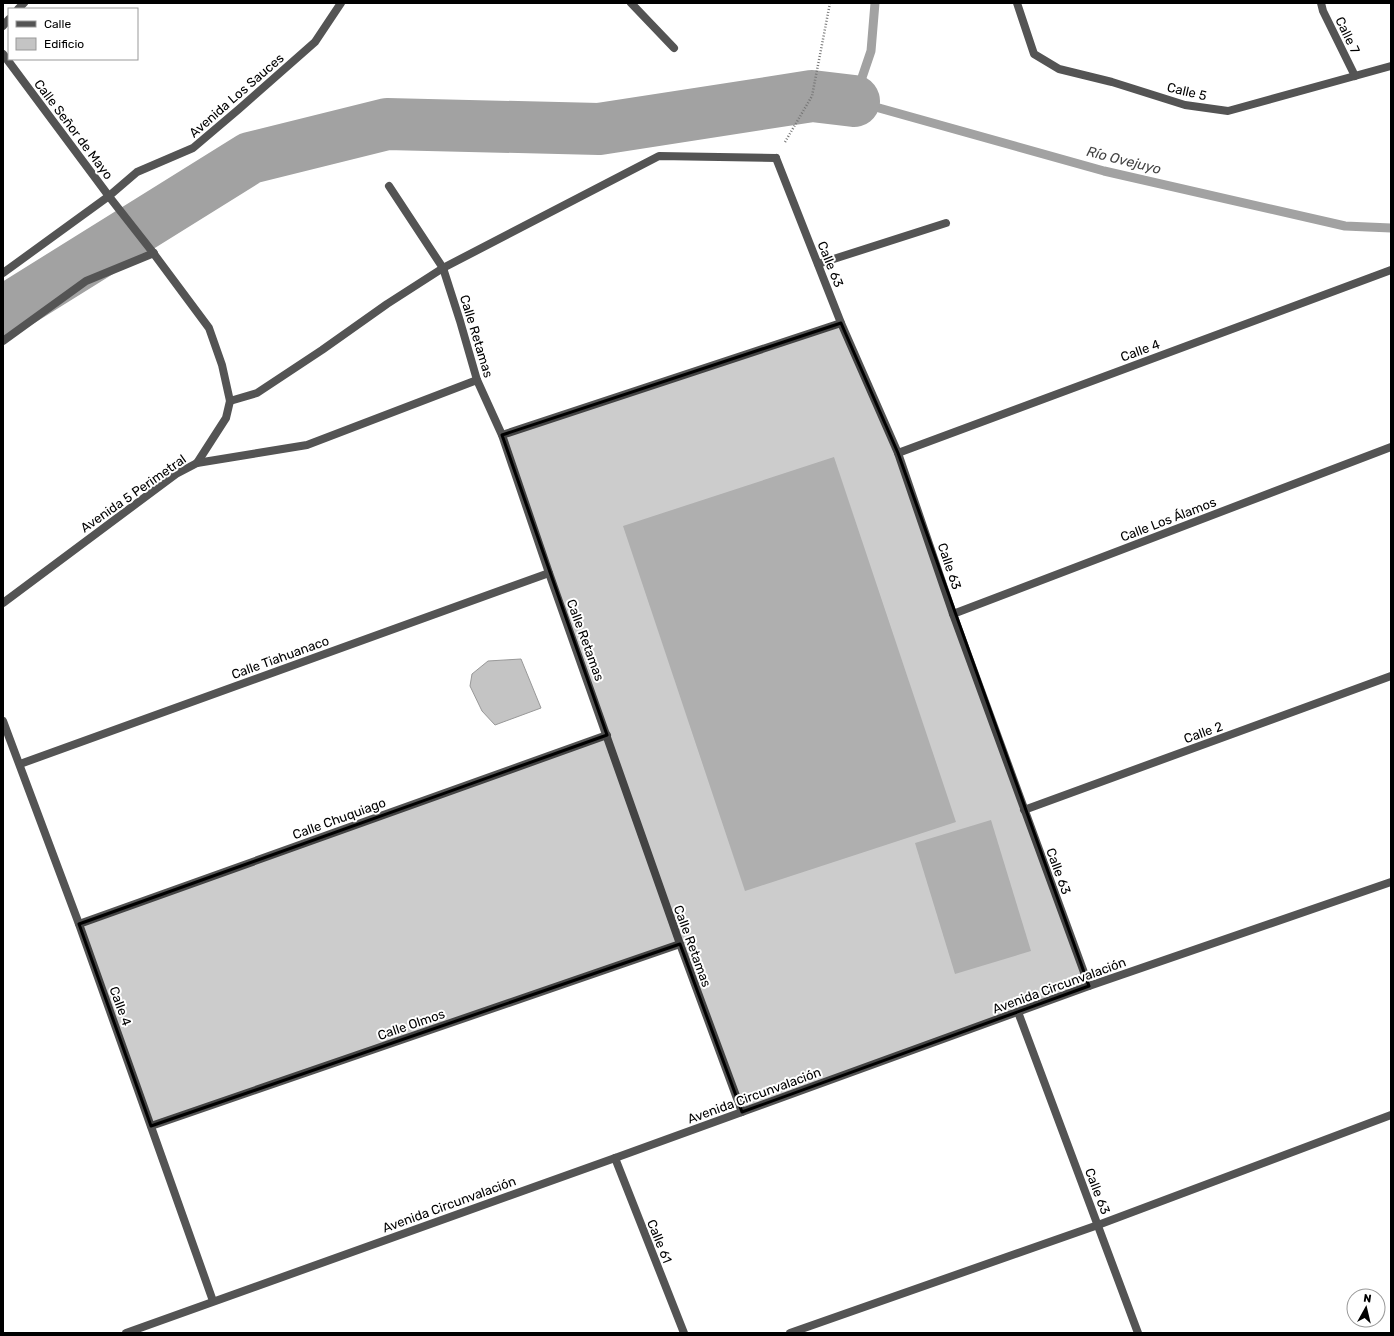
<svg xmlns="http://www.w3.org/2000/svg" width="1394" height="1336" font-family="Rubik,sans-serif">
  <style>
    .pitch { fill: #dbdbdb }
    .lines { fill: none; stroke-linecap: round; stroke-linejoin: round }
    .stream { stroke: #a2a2a2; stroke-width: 9 }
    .river { stroke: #a2a2a2; stroke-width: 52 }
    .building { fill: #c4c4c4; stroke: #989898 }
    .path { stroke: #767676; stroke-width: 2.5; stroke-dasharray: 1 2; stroke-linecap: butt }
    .lane { stroke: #545454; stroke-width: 8 }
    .street { stroke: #545454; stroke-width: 8 }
    .marked { fill: #000; fill-opacity: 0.2; stroke: #000; stroke-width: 3; stroke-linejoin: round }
    .labels { text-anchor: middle; stroke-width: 4; stroke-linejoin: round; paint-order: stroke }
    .street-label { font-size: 13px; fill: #000; stroke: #fff }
    .water-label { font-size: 14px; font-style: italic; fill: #434343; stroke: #fff }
  </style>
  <rect width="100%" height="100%" fill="#fff"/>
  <g class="pitch">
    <path d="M 834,457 L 956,822 L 745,891 L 623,526 Z"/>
    <path d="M 991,820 L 1031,951 L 955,974 L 915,843 Z"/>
  </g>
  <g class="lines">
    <path class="stream" d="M 875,3 L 871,51 L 854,101 L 1104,171 L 1345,226 L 1391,228"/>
    <path class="river" d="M 3,312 L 250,158 L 387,124 L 599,129 L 812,96 L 854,101"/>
  </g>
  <path class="building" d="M 521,659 L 541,708 L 495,725 L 482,711 L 470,686 L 472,674 L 488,661 Z"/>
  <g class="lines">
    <path class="path" d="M 785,142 L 812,96 L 830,3"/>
    <path class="lane" d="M 443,268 L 659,156 L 776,158"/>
    <g class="street">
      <path d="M 631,3 L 674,48"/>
      <path d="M 1017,3 L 1034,54 L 1059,69 L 1112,82 L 1185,105 L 1228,111 L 1391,66"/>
      <path d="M 1321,3 L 1323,11 L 1355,76"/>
      <path d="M 18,9 L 24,3"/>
      <path d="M 3,26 L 9,19"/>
      <path d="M 3,54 L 111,199 L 151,250 L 209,328 L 222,365 L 230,401 L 226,418 L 197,463 L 176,474 L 3,603"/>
      <path d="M 776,158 L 841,323 L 898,453 L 953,614 L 1089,986"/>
      <path d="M 389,186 L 443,268 L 460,321 L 477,380 L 502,435 L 549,573 L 680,944 L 742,1112"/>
      <path d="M 818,264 L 946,223"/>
      <path d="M 3,273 L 109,196 L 137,172 L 193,148 L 239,109 L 315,42 L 341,3"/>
      <path d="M 3,341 L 86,281 L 154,253"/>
      <path d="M 230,401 L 257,393 L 322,350 L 387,304 L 443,268"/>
      <path d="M 502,435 L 841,323"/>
      <path d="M 898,453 L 1391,270"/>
      <path d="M 197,463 L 307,445 L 477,380"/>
      <path d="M 953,614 L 1391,447"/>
      <path d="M 3,721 L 79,924 L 213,1301"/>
      <path d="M 20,764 L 549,573"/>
      <path d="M 1024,810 L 1391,676"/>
      <path d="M 79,924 L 607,735"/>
      <path d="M 1018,1012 L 1138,1333"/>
      <path d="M 151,1126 L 680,944"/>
      <path d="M 615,1158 L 684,1333"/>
      <path d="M 126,1333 L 615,1158 L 1089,986 L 1391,882"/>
      <path d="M 790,1333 L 1098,1225 L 1391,1115"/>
    </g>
  </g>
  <path class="marked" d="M 841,323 L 898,453 L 1089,986 L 742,1112 L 680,944 L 151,1126 L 79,924 L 607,735 L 502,435 Z"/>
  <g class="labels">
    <g class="street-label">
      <text transform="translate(1348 35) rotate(64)" y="5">Calle 7</text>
      <text transform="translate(1187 91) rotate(13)" y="5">Calle 5</text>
      <text transform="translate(236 95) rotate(-41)" y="5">Avenida Los Sauces</text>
      <text transform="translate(74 129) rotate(53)" y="5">Calle Señor de Mayo</text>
      <text transform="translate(831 264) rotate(68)" y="5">Calle 63</text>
      <text transform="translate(477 336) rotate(73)" y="5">Calle Retamas</text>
      <text transform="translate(1140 350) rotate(-20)" y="5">Calle 4</text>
      <text transform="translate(133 493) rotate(-35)" y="5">Avenida 5 Perimetral</text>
      <text transform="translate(1168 519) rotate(-21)" y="5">Calle Los Álamos</text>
      <text transform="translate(950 566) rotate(71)" y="5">Calle 63</text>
      <text transform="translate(586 640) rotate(70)" y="5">Calle Retamas</text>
      <text transform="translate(280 657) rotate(-20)" y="5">Calle Tiahuanaco</text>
      <text transform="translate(1203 732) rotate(-20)" y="5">Calle 2</text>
      <text transform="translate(339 818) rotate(-20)" y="5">Calle Chuquiago</text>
      <text transform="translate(1059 871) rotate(70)" y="5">Calle 63</text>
      <text transform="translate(693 946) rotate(70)" y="5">Calle Retamas</text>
      <text transform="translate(1059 985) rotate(-20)" y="5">Avenida Circunvalación</text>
      <text transform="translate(121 1006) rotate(70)" y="5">Calle 4</text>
      <text transform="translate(411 1024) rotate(-19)" y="5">Calle Olmos</text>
      <text transform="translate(754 1095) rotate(-20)" y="5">Avenida Circunvalación</text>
      <text transform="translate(1098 1191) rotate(69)" y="5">Calle 63</text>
      <text transform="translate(449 1204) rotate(-20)" y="5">Avenida Circunvalación</text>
      <text transform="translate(660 1241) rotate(68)" y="5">Calle 61</text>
    </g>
    <g class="water-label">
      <text transform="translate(1124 160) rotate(14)" y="5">Río Ovejuyo</text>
    </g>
  </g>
  <rect width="1394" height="1336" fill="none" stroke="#000000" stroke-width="8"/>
  <rect x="8" y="8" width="130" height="52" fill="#ffffff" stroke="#999999"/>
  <rect x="16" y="21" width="20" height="6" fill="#545454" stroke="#999999"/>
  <text x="44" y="28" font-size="12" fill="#000000">Calle</text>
  <rect x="16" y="38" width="20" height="12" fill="#c4c4c4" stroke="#999999"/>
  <text x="44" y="48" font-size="12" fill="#000000">Edificio</text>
  <g transform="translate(1366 1308) rotate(8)"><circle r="19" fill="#ffffff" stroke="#999999"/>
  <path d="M0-3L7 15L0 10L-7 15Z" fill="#000000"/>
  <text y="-6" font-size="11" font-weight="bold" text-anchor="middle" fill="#000000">N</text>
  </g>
</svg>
